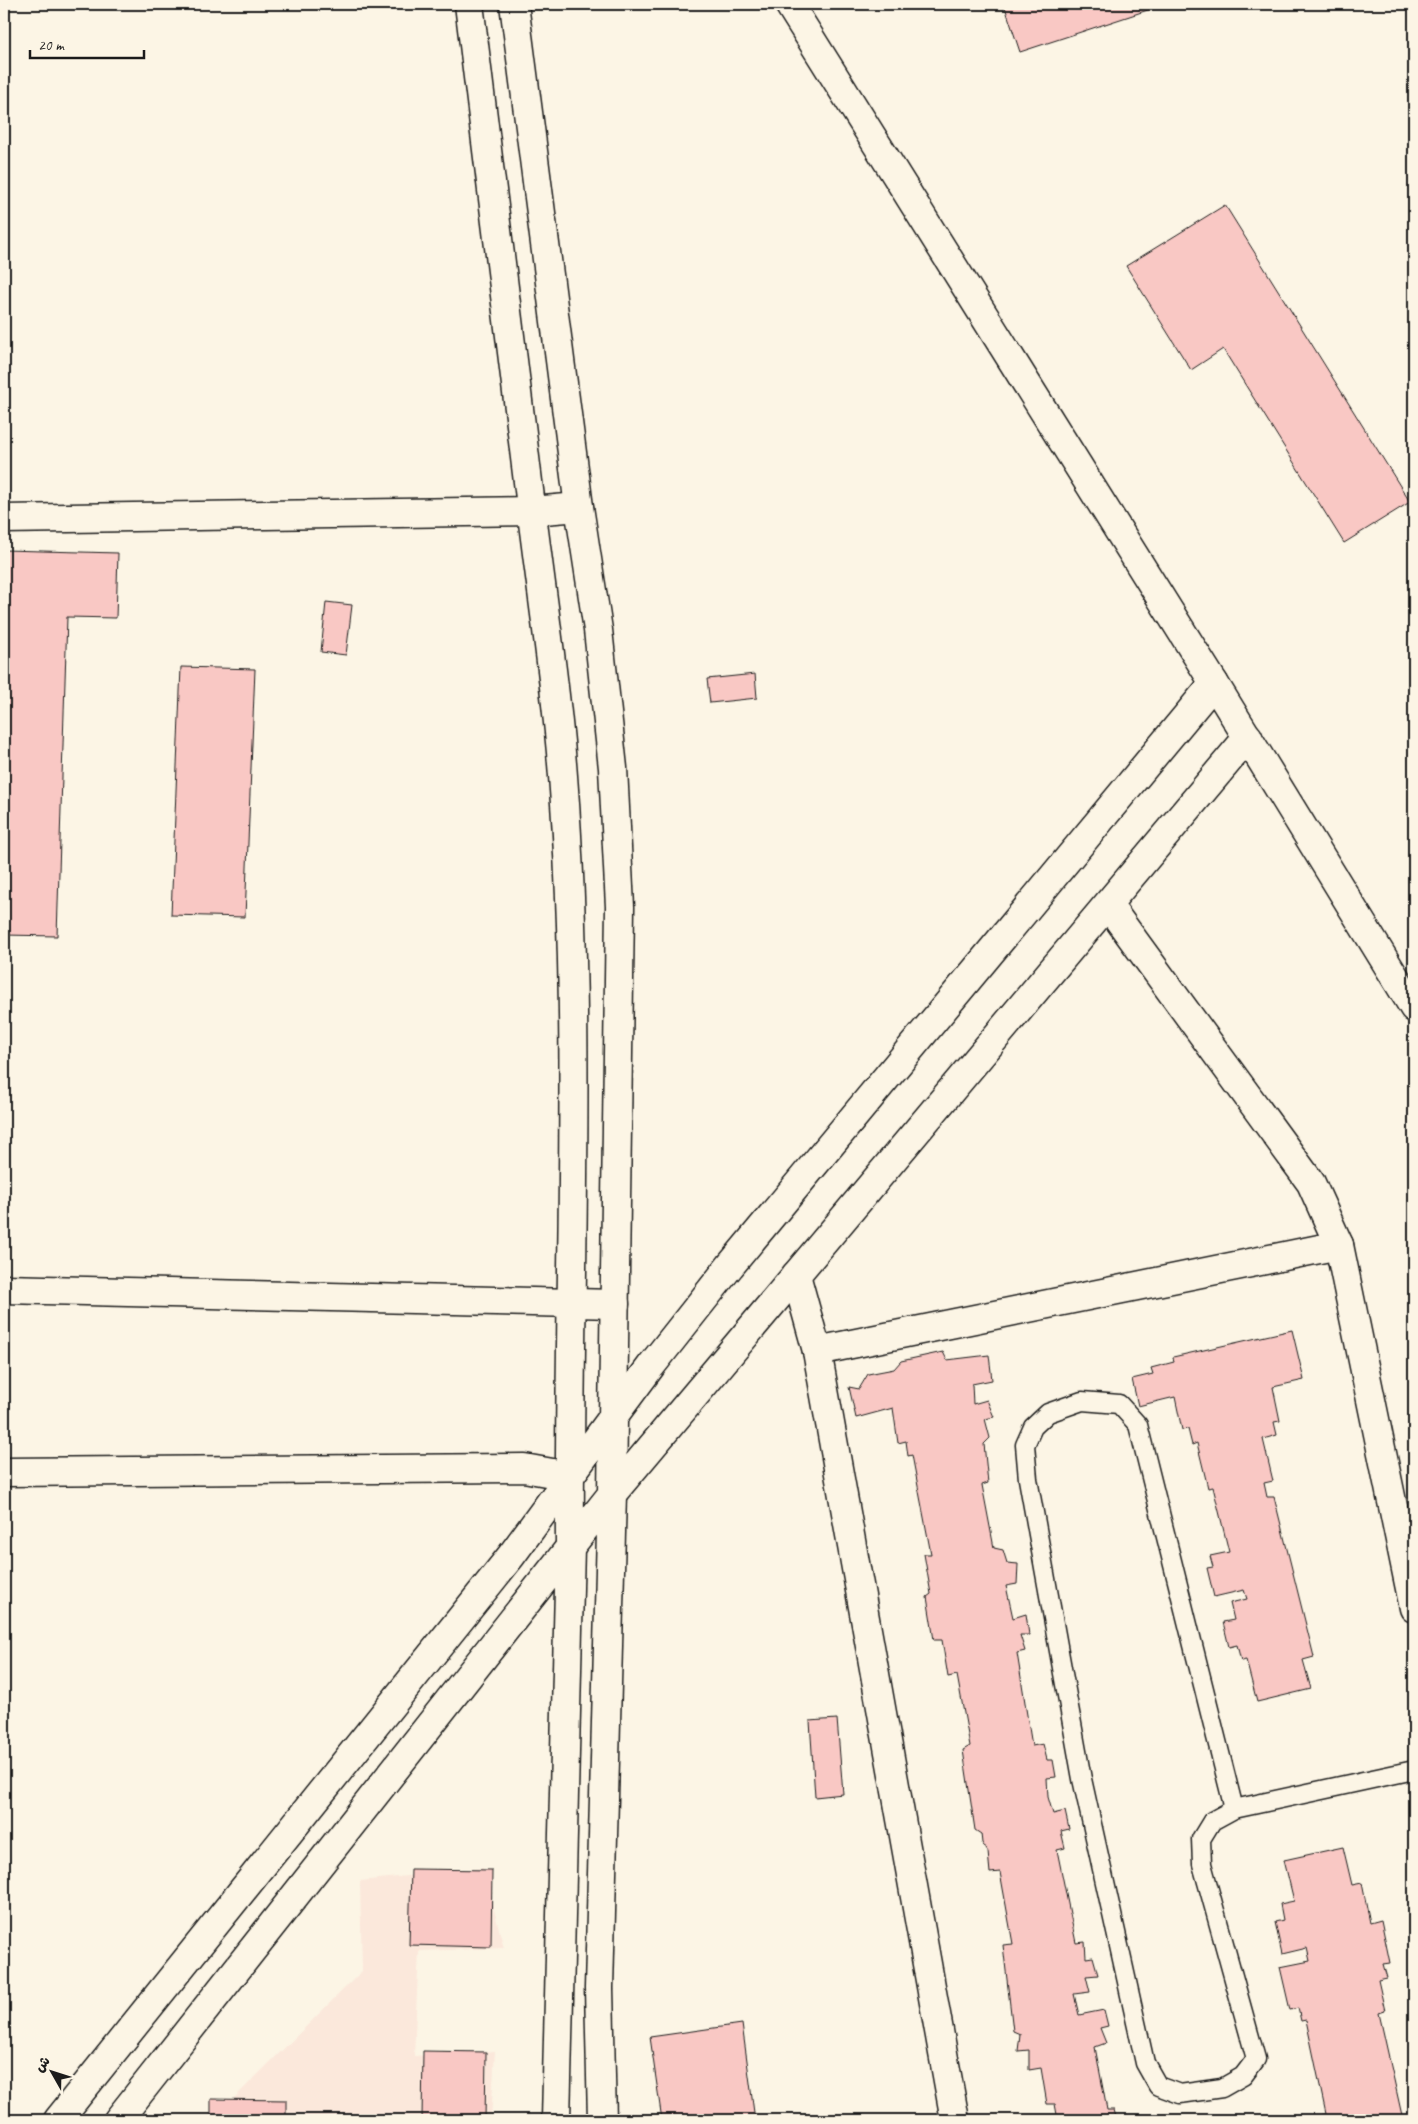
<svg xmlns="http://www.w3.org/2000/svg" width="1418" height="2124" font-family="Caveat,'Playpen Sans Arabic',sans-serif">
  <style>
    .built { fill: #fbe8db }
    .building { fill: #f9c8c4; stroke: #1c1c1c }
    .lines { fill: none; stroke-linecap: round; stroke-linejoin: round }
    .service-casing { stroke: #1c1c1c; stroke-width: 21 }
    .minor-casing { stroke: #1c1c1c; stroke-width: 31 }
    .tertiary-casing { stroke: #1c1c1c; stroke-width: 31 }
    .secondary-casing { stroke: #1c1c1c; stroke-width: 31 }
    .service { stroke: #fcf5e5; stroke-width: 18 }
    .minor { stroke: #fcf5e5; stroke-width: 28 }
    .tertiary { stroke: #fcf5e5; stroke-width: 28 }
    .secondary { stroke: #fcf5e5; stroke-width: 28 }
  </style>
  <rect width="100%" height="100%" fill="#fcf5e5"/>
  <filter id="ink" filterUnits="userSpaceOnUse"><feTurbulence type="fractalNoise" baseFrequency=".02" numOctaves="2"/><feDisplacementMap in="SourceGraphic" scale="10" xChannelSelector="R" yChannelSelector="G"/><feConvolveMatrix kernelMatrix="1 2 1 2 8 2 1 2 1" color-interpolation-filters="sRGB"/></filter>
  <g filter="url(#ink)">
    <path class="built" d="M 483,1868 L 504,1948 L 419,1951 L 414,2056 L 495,2051 L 491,2120 L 223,2120 L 223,2109 L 362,1971 L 360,1881 Z"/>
    <g class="building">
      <path d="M 1004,4 L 1163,4 L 1163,5 L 1020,52 Z"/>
      <path d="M 1225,205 L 1410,502 L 1344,543 L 1223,349 L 1191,370 L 1126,266 Z"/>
      <path d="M 4,550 L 118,553 L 116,618 L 67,617 L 57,936 L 4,935 Z"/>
      <path d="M 326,602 L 352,605 L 346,655 L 321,652 Z"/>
      <path d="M 181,667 L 255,669 L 245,917 L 171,915 Z"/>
      <path d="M 755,674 L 757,698 L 710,703 L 707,679 Z"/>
      <path d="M 1292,1330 L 1304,1380 L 1273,1387 L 1280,1421 L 1274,1422 L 1277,1435 L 1263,1439 L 1273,1481 L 1264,1483 L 1267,1497 L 1274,1497 L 1314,1657 L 1303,1660 L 1311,1689 L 1257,1702 L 1246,1660 L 1241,1661 L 1237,1645 L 1229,1647 L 1223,1622 L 1234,1620 L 1230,1603 L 1247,1599 L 1244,1590 L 1214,1597 L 1207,1568 L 1213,1567 L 1210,1556 L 1229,1552 L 1213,1487 L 1208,1488 L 1197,1443 L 1192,1445 L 1188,1429 L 1182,1430 L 1175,1397 L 1138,1406 L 1132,1379 L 1153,1374 L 1151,1368 L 1174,1362 L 1173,1357 Z"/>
      <path d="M 943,1352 L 947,1360 L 989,1355 L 992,1380 L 972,1384 L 973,1404 L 987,1400 L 994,1417 L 985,1419 L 990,1438 L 984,1444 L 988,1483 L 982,1485 L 994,1548 L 1003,1550 L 1007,1563 L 1018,1564 L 1017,1584 L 1006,1586 L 1013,1618 L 1026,1614 L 1029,1635 L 1020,1635 L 1025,1651 L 1017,1653 L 1032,1746 L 1043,1744 L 1047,1760 L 1053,1760 L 1056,1777 L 1047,1778 L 1048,1797 L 1053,1814 L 1065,1811 L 1069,1829 L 1061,1831 L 1065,1848 L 1057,1850 L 1076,1943 L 1085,1942 L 1086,1958 L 1093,1957 L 1098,1975 L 1086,1976 L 1090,1992 L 1074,1994 L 1079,2015 L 1104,2010 L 1108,2026 L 1100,2028 L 1106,2043 L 1095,2047 L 1107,2110 L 1114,2110 L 1117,2120 L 1058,2120 L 1055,2104 L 1047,2104 L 1041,2068 L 1029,2070 L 1029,2050 L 1018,2051 L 1020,2034 L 1013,2031 L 1003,1945 L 1013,1944 L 1000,1872 L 990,1873 L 988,1852 L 982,1843 L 981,1834 L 975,1830 L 963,1750 L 970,1746 L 957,1675 L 948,1677 L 942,1640 L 934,1640 L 927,1597 L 931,1594 L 924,1554 L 931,1554 L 912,1455 L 908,1456 L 906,1441 L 898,1443 L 893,1408 L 856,1418 L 849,1387 L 859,1389 L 868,1374 L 894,1369 L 901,1361 Z"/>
      <path d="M 837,1719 L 843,1794 L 815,1797 L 810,1721 Z"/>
      <path d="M 1343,1847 L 1352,1885 L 1362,1883 L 1370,1923 L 1381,1920 L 1390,1963 L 1383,1964 L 1387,1978 L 1378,1980 L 1385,2011 L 1379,2013 L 1403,2120 L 1324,2120 L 1322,2115 L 1326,2114 L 1306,2020 L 1301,2021 L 1298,2008 L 1290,2010 L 1280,1967 L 1310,1961 L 1307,1948 L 1282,1954 L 1275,1922 L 1283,1920 L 1280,1904 L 1294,1901 L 1284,1860 Z"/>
      <path d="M 411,1869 L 492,1870 L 491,1947 L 409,1945 Z"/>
      <path d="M 742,2024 L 755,2120 L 662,2120 L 650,2037 Z"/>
      <path d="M 423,2051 L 486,2052 L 485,2120 L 422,2120 Z"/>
      <path d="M 211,2099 L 286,2100 L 286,2120 L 211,2120 Z"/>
    </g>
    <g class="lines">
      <g class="service-casing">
        <path id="service" d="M 1234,1809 L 1138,1425 L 1119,1404 L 1082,1401 L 1048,1413 L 1033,1427 L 1025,1445 L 1028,1479 L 1082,1779 L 1145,2063 L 1158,2086 L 1180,2094 L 1222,2088 L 1243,2076 L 1256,2059 L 1202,1864 L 1201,1839 L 1212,1821 L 1234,1809 L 1414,1770"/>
      </g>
      <g class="minor-casing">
        <g id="minor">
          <path d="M 789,4 L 1214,683 L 1414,1008"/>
          <path d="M 4,519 L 532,511 L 579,507"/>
          <path d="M 1108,905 L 1311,1183 L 1339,1245 L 1414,1608"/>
          <path d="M 796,1275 L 817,1351 L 955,2120"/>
          <path d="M 4,1289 L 615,1304"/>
          <path d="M 817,1351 L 1339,1245"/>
          <path d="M 613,1417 L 651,1366 L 730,1266 L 1214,683"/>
          <path d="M 4,1472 L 524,1468 L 569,1476"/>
          <path d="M 612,1494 L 1248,737"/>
        </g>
      </g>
      <g class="tertiary-casing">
        <g id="tertiary">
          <path d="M 556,2120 L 570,1547"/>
          <path d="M 602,2120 L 599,1988 L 612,1494"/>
        </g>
      </g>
      <g class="secondary-casing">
        <g id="secondary">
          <path d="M 469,4 C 489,169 510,333 530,498 C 541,591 556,683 563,776 C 583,1033 568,1290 570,1547"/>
          <path d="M 58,2120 L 511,1556 L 613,1417"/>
          <path d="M 118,2120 L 612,1494 L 620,907 L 613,768 L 598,630 L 579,507 L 514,4"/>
        </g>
      </g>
      <use href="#service" class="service"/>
      <use href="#minor" class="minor"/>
      <use href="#tertiary" class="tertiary"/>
      <use href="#secondary" class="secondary"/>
    </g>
  </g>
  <rect width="1418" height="2124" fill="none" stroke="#fcf5e5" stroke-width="20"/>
  <rect x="10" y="10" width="1398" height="2104" fill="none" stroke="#1c1c1c" stroke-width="2" filter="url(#ink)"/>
  <g transform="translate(52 2072) rotate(309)" stroke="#fcf5e5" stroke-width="4" paint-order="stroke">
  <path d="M0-4L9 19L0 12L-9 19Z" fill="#1c1c1c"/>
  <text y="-8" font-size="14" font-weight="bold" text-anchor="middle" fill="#1c1c1c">ش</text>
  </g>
  <path d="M30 50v8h114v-8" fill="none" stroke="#1c1c1c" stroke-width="2.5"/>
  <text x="38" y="50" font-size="15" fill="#1c1c1c" stroke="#fcf5e5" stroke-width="4" paint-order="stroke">20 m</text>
</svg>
